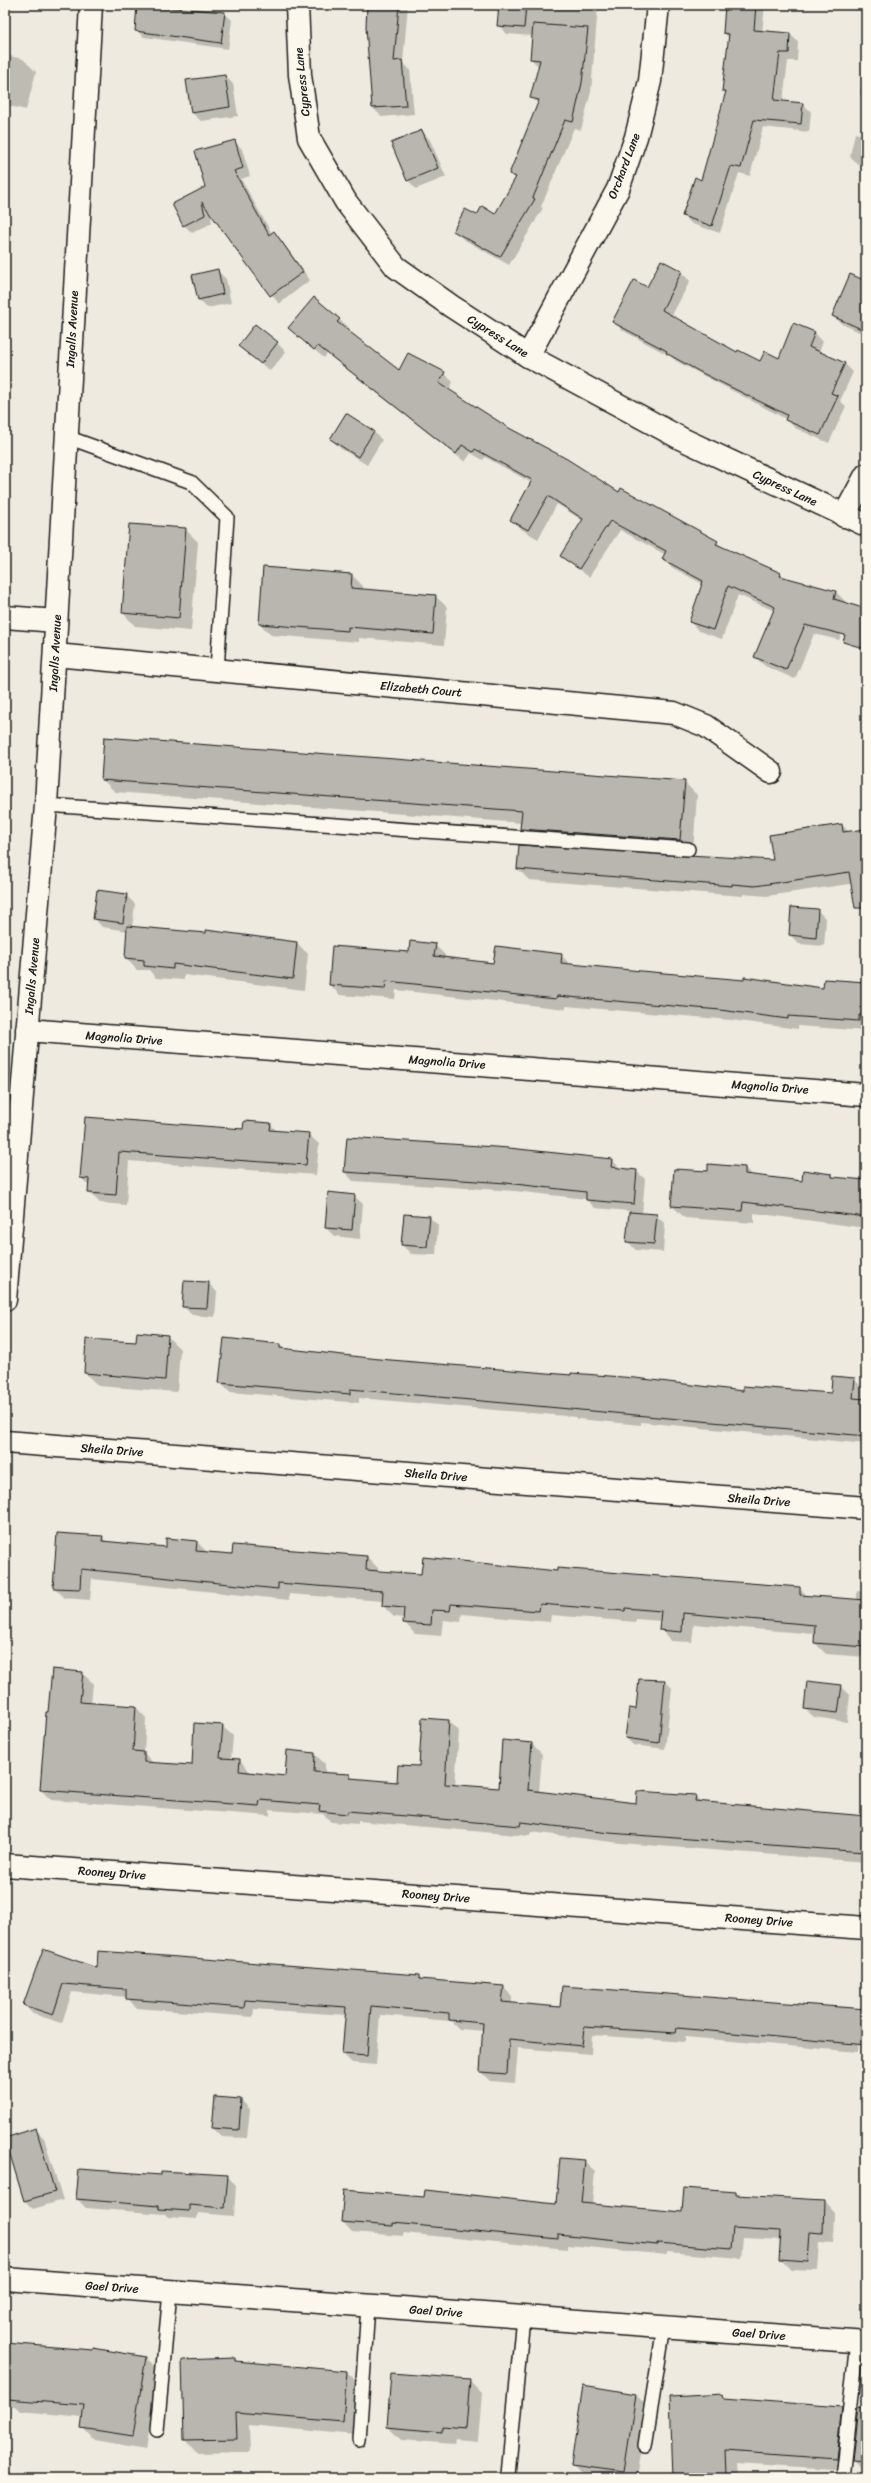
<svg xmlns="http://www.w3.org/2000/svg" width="871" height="2483" font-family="Sriracha,sans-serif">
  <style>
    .shadow { fill: #0003 }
    .building { fill: #b9b6af; stroke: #1c1c1c }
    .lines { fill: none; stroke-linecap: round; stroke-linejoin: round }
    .lane-casing { stroke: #1c1c1c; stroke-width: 16 }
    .street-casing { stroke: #1c1c1c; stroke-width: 25 }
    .secondary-casing { stroke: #1c1c1c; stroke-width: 25 }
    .lane { stroke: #fbf7ec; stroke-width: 13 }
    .street { stroke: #fbf7ec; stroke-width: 22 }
    .secondary { stroke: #fbf7ec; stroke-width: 22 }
    .labels { text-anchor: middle; stroke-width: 3; stroke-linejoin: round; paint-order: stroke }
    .street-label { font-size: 12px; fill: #1c1c1c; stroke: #fbf7ec }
  </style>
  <rect width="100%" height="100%" fill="#eeeadf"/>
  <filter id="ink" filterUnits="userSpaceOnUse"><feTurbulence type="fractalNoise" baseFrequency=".025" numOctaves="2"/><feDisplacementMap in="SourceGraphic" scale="8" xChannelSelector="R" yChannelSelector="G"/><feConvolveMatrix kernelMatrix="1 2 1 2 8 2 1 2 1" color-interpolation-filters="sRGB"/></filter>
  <g filter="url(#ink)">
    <g class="shadow">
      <path d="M 368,5 L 408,5 L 403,62 L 410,70 L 414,114 L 382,117 L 373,108 L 367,27 Z"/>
      <path d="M 500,5 L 598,5 L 591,92 L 581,130 L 574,128 L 541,207 L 543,208 L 509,265 L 463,239 L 454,231 L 477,217 L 495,215 L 516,179 L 510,173 L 539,105 L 532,98 L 539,67 L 531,59 L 533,36 L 507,34 L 498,25 Z"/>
      <path d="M 726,5 L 765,5 L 762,32 L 790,34 L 798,42 L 797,61 L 788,61 L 783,102 L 803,104 L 811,112 L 809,132 L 763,127 L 750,176 L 739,173 L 720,233 L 692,224 L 683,216 L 702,181 L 726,94 L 723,90 L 729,38 L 724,33 Z"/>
      <path d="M 224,13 L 232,20 L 228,49 L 144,37 L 136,30 Z"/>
      <path d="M 5,55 L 23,59 L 36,72 L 26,110 L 5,105 Z"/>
      <path d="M 863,75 L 866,75 L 866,100 L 860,94 Z"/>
      <path d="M 225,76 L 233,84 L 238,116 L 201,121 L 192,113 Z"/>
      <path d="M 422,131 L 430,140 L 446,177 L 416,189 L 408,180 Z"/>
      <path d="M 855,133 L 866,136 L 866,166 L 858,164 L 850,156 Z"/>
      <path d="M 234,141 L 242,149 L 250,176 L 241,179 L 272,234 L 274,233 L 282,241 L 310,280 L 279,304 L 210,211 L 212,223 L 192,233 L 184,225 Z"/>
      <path d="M 866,219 L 866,238 L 863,235 Z"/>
      <path d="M 662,262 L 681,272 L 690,281 L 671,317 L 737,354 L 761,363 L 779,359 L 794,324 L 815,333 L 823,342 L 819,352 L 844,363 L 853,372 L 840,401 L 846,406 L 829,443 L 795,428 L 786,419 L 676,361 L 670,356 L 622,330 L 613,321 L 648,288 Z"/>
      <path d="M 866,266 L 866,335 L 842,324 L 833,316 L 863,280 Z"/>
      <path d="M 217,270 L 226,279 L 231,303 L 207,308 L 199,300 Z"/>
      <path d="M 314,298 L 349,328 L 347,331 L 399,372 L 444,373 L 453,382 L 449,390 L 509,429 L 619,494 L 621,490 L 717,542 L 724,549 L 781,574 L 786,578 L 835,591 L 845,601 L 844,603 L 866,609 L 866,640 L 843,631 L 839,640 L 814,634 L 795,679 L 765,666 L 755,657 L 775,611 L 738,595 L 722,639 L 699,631 L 690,622 L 703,584 L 673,568 L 663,559 L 666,555 L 620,530 L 589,577 L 561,556 L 583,521 L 557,504 L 538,539 L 521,529 L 511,520 L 532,483 L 485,457 L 483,460 L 471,453 L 465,462 L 327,354 L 324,358 L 289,328 Z"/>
      <path d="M 277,343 L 286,352 L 270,371 L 240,346 Z"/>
      <path d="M 346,414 L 374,432 L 382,440 L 367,465 L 340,448 L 331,439 Z"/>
      <path d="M 129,525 L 185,529 L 198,542 L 191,631 L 135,626 L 123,613 Z"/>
      <path d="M 352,575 L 363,586 L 363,590 L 435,596 L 447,607 L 444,645 L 359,638 L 359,642 L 271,635 L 260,624 Z"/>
      <path d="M 102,779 L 684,782 L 697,795 L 693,853 L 534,842 L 521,829 L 522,823 L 115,792 Z"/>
      <path d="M 842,825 L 849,832 L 866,830 L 866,890 L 856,883 L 767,896 L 743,894 L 743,896 L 529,880 L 518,869 L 774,861 Z"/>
      <path d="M 126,895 L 135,904 L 132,928 L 297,943 L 308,954 L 304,990 L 184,975 L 184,980 L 156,978 L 149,970 L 137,970 L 126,958 L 128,931 L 102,927 L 94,918 Z"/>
      <path d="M 817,910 L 826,919 L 824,946 L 799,944 L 790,935 Z"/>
      <path d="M 435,945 L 445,955 L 445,958 L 494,964 L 561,955 L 571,965 L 824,989 L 866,983 L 866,1031 L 798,1026 L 798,1029 L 731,1020 L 566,1006 L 566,1009 L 396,990 L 395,999 L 340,995 L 330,985 Z"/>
      <path d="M 86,1118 L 244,1130 L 270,1124 L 277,1131 L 308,1134 L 319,1144 L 316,1175 L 129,1161 L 126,1205 L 100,1203 L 89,1192 L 90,1187 L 81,1178 Z"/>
      <path d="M 612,1160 L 620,1168 L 636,1171 L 645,1179 L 642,1214 L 656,1215 L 665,1224 L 663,1252 L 636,1250 L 627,1241 L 630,1211 L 595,1208 L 586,1199 L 515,1191 L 353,1181 L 345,1172 Z"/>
      <path d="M 745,1168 L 753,1176 L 802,1182 L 832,1175 L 836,1178 L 866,1181 L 866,1228 L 754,1213 L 754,1223 L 685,1218 L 672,1206 L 709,1172 Z"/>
      <path d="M 354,1196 L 363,1204 L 360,1239 L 334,1236 L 326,1228 Z"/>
      <path d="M 429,1217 L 438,1225 L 436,1255 L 411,1254 L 402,1245 Z"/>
      <path d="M 208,1283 L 217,1292 L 215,1317 L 192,1315 L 183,1306 Z"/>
      <path d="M 167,1336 L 180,1349 L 177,1392 L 98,1386 L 85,1373 L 137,1343 Z"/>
      <path d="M 280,1345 L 285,1350 L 379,1360 L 744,1392 L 832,1394 L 854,1379 L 864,1389 L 863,1400 L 866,1400 L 866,1444 L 641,1422 L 641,1425 L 578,1419 L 576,1417 L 359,1398 L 359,1403 L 230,1392 L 220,1383 Z"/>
      <path d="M 102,1537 L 107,1542 L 166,1548 L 197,1542 L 208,1553 L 367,1557 L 378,1568 L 378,1572 L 422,1575 L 558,1572 L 800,1588 L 808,1597 L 857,1601 L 857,1591 L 866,1592 L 866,1657 L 826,1654 L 815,1643 L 815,1634 L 694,1624 L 692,1642 L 671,1641 L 660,1629 L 661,1621 L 636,1619 L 636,1622 L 551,1615 L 550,1622 L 462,1614 L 461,1622 L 443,1620 L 441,1636 L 415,1634 L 404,1622 L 404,1618 L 394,1617 L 383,1606 L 383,1601 L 289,1594 L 289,1600 L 92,1579 L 90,1600 L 65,1598 L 54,1587 Z"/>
      <path d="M 82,1673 L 93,1683 L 91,1704 L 136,1707 L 146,1718 L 144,1753 L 154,1764 L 193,1767 L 222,1726 L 233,1736 L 231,1760 L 240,1760 L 250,1773 L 286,1777 L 315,1754 L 325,1764 L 325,1773 L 350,1775 L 354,1779 L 398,1783 L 420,1767 L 449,1721 L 459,1731 L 455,1786 L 500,1789 L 532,1744 L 542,1754 L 539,1792 L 637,1804 L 695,1796 L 701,1802 L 866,1817 L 866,1862 L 620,1843 L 531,1832 L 530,1836 L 358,1821 L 358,1824 L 331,1822 L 323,1814 L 270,1810 L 270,1816 L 51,1800 L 41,1790 L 49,1713 Z"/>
      <path d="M 665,1681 L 672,1688 L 665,1749 L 633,1745 L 626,1738 L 637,1711 Z"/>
      <path d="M 841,1686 L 850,1695 L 847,1722 L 814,1717 L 805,1709 Z"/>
      <path d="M 43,1950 L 97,1969 L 419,1976 L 423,1981 L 503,1987 L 512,1996 L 512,2004 L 561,2008 L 861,2018 L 858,2052 L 685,2037 L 685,2042 L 592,2035 L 591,2054 L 518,2048 L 515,2083 L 490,2081 L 481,2072 L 484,2031 L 459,2029 L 451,2021 L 380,2015 L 376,2065 L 352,2063 L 343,2054 L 346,2015 L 254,2009 L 253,2017 L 136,2008 L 127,1997 L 72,1992 L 62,2023 L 33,2014 L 24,2005 Z"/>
      <path d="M 216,2098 L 241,2100 L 250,2109 L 247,2138 L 222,2137 L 213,2128 Z"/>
      <path d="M 36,2130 L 44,2138 L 63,2200 L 33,2209 L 25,2201 Z"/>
      <path d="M 584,2161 L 595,2171 L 592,2205 L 683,2213 L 735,2193 L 739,2196 L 824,2201 L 834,2212 L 833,2243 L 820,2242 L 818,2271 L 791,2270 L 780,2259 L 781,2240 L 743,2238 L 741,2258 L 667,2252 L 667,2255 L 568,2245 L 568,2249 L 403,2233 L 403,2236 L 352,2232 L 342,2221 L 425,2198 L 557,2205 Z"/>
      <path d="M 162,2176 L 227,2176 L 236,2185 L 234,2216 L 198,2213 L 197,2219 L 168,2217 L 165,2214 L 86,2208 L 77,2199 Z"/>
      <path d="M 864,2227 L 866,2227 L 866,2266 L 861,2261 Z"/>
      <path d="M 5,2344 L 146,2358 L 159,2370 L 146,2449 L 94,2440 L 82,2427 L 83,2417 L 20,2411 L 15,2406 L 5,2405 Z"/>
      <path d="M 235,2359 L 238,2363 L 347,2372 L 360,2385 L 355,2435 L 249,2425 L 250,2452 L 197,2453 L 185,2440 Z"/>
      <path d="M 469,2380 L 482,2393 L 478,2441 L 455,2439 L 454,2444 L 401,2440 L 388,2427 Z"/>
      <path d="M 635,2394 L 648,2407 L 637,2478 L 585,2477 L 572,2464 Z"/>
      <path d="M 723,2395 L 727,2399 L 841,2409 L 854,2422 L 849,2471 L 738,2464 L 739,2478 L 675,2478 L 674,2476 Z"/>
      <path d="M 866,2411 L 866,2473 L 853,2460 Z"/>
      <path d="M 15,2477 L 31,2478 L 15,2478 Z"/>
    </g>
    <g class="building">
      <path d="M 137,5 L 225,12 L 221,43 L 135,31 Z"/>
      <path d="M 367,5 L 399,5 L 394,61 L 402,60 L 406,106 L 372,108 L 366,27 Z"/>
      <path d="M 499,5 L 526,5 L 524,28 L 497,26 Z"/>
      <path d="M 725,5 L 756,5 L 754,30 L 790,33 L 789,53 L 780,53 L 774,100 L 803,103 L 801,124 L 754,120 L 741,168 L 731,166 L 712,226 L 682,216 L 695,177 L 701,180 L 726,91 L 722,91 L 729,34 L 723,33 Z"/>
      <path d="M 533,24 L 588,28 L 582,83 L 573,122 L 565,120 L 533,198 L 535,199 L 500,257 L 453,231 L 465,209 L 477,215 L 482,206 L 495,214 L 516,177 L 509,174 L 539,100 L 530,98 L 540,60 L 530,59 Z"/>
      <path d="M 225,75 L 230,107 L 191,113 L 186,80 Z"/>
      <path d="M 422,130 L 438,168 L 407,181 L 391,143 Z"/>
      <path d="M 235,140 L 243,168 L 234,171 L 269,235 L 274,231 L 303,272 L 270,296 L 202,202 L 205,215 L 183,226 L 172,204 L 205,187 L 195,151 Z"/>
      <path d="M 661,260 L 682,271 L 662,310 L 737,352 L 738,350 L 760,361 L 765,351 L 779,358 L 793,323 L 815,332 L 809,347 L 845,363 L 831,393 L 838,396 L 820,435 L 785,420 L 787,415 L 702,373 L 666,353 L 667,351 L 612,322 L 634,280 L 647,287 Z"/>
      <path d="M 218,269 L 223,294 L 198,300 L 192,275 Z"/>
      <path d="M 850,274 L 866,281 L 866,331 L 832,316 Z"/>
      <path d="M 314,297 L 340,319 L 337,322 L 399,370 L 408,353 L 445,372 L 439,383 L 509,428 L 567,459 L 619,492 L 621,488 L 718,541 L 716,544 L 781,573 L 780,576 L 836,591 L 834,599 L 866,609 L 866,649 L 843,642 L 845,635 L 805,625 L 786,670 L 754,657 L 775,607 L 728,586 L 713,630 L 689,622 L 703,581 L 662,559 L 666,551 L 610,521 L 579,569 L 560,556 L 583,519 L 548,496 L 528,530 L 510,520 L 532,480 L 475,449 L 473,452 L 462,445 L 456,454 L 318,346 L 314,350 L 288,328 Z"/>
      <path d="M 255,324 L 278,342 L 261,364 L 238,346 Z"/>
      <path d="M 346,413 L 374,431 L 358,457 L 330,439 Z"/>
      <path d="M 129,524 L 186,528 L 179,618 L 122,613 Z"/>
      <path d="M 263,567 L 352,574 L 351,588 L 436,595 L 433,634 L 348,627 L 348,631 L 259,624 Z"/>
      <path d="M 104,737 L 685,781 L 680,840 L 520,829 L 522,811 L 101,780 Z"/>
      <path d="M 842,824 L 843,832 L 866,829 L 866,908 L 855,908 L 849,872 L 755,886 L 732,884 L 732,886 L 517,869 L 519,845 L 773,860 L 769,835 Z"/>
      <path d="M 97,890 L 127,894 L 123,923 L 93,919 Z"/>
      <path d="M 791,907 L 818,909 L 816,938 L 789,935 Z"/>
      <path d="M 127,926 L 206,933 L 206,930 L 297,942 L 293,979 L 173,964 L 173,969 L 144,966 L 144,960 L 125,958 Z"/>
      <path d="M 410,941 L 436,944 L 434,956 L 493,963 L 496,946 L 562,954 L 561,963 L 641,971 L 744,980 L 744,977 L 823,988 L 824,979 L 866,982 L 866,1015 L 859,1015 L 859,1021 L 788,1016 L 788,1019 L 720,1010 L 557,996 L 556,999 L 386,981 L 385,989 L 329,985 L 332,946 L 409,952 Z"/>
      <path d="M 85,1117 L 243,1129 L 244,1121 L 271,1123 L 270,1130 L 309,1133 L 306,1165 L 119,1152 L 116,1195 L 88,1193 L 89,1179 L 80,1178 Z"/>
      <path d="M 347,1137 L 509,1148 L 612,1159 L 611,1167 L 637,1170 L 634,1204 L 586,1200 L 586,1192 L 506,1183 L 344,1172 Z"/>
      <path d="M 708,1164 L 745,1167 L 745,1174 L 802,1181 L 803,1170 L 832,1174 L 832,1177 L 866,1180 L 866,1217 L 743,1202 L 742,1211 L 671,1206 L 674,1169 L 708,1171 Z"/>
      <path d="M 328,1192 L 355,1195 L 352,1230 L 325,1228 Z"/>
      <path d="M 629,1212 L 657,1214 L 654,1244 L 626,1242 Z"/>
      <path d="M 404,1214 L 430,1216 L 427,1247 L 401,1245 Z"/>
      <path d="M 184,1281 L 209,1282 L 207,1308 L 182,1307 Z"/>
      <path d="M 137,1332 L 168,1335 L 165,1380 L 84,1373 L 86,1339 L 136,1342 Z"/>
      <path d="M 224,1338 L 280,1344 L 280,1348 L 379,1359 L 571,1375 L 571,1373 L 635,1378 L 743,1391 L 743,1386 L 831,1393 L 832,1376 L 855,1378 L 853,1398 L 866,1399 L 866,1436 L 350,1389 L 350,1394 L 219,1383 Z"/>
      <path d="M 57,1533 L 103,1536 L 102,1541 L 166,1547 L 166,1538 L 197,1541 L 196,1551 L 232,1554 L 233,1545 L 367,1556 L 366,1570 L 421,1574 L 423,1557 L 557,1571 L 557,1568 L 800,1587 L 800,1595 L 866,1600 L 866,1647 L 814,1643 L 815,1625 L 726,1617 L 683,1613 L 682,1632 L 659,1630 L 661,1611 L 625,1608 L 625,1611 L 540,1604 L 539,1611 L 451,1604 L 450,1611 L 432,1610 L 431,1625 L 403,1623 L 404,1608 L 382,1606 L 383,1591 L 278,1583 L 278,1589 L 81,1569 L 80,1589 L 53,1588 Z"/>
      <path d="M 52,1669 L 83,1672 L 80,1702 L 136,1706 L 133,1751 L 144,1752 L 144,1762 L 192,1765 L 194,1723 L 223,1725 L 220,1758 L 240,1759 L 239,1771 L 285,1776 L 287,1750 L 315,1753 L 314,1772 L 350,1774 L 350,1778 L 397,1782 L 398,1765 L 419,1766 L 422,1718 L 449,1720 L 445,1784 L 499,1788 L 502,1740 L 532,1743 L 528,1790 L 636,1803 L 637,1791 L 696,1795 L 695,1801 L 866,1816 L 864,1852 L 609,1833 L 521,1822 L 520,1826 L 348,1811 L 347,1814 L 319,1811 L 320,1805 L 260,1800 L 259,1806 L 40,1790 L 46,1712 L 48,1712 Z"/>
      <path d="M 639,1679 L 665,1680 L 659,1743 L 625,1738 L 629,1708 L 636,1709 Z"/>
      <path d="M 807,1681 L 842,1685 L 838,1713 L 804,1709 Z"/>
      <path d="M 43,1949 L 97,1968 L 98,1951 L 419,1975 L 419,1979 L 504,1986 L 502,2002 L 560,2007 L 562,1986 L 866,2009 L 866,2045 L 677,2028 L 676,2033 L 584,2027 L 582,2046 L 509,2039 L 507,2074 L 480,2072 L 483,2023 L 449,2020 L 449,2013 L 371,2006 L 367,2056 L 342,2054 L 346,2007 L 245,2000 L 244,2008 L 139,2000 L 126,1999 L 126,1989 L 63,1984 L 53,2015 L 23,2005 Z"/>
      <path d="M 215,2097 L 241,2099 L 239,2130 L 212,2128 Z"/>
      <path d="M 36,2128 L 55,2192 L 24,2201 L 5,2138 Z"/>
      <path d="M 560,2158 L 585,2160 L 581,2203 L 682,2212 L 684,2188 L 736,2192 L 736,2195 L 824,2200 L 823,2233 L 810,2232 L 808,2262 L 779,2260 L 781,2231 L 733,2228 L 731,2249 L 657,2243 L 657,2245 L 558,2235 L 558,2239 L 393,2223 L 393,2226 L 341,2222 L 344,2190 L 424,2197 L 425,2190 L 556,2204 Z"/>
      <path d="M 79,2169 L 161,2175 L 161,2171 L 228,2175 L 225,2208 L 189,2205 L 189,2211 L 159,2209 L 159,2206 L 76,2199 Z"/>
      <path d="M 5,2343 L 93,2350 L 93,2348 L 146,2357 L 133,2436 L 81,2428 L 84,2405 L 7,2399 Z"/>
      <path d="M 235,2358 L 235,2361 L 347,2371 L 343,2422 L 236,2413 L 237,2439 L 184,2440 L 182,2360 Z"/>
      <path d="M 391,2373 L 470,2379 L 466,2428 L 442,2426 L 442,2432 L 387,2427 Z"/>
      <path d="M 583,2385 L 636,2394 L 624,2472 L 571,2465 Z"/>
      <path d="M 723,2394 L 724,2398 L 842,2407 L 836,2459 L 726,2451 L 727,2475 L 673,2477 L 670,2397 Z"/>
      <path d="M 858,2408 L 866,2409 L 866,2461 L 852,2460 Z"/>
    </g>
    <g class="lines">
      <g class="lane-casing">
        <g id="lane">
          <path d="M 67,437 L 191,482 L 227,517 L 217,670"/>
          <path d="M 46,805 L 688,849"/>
          <path d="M 157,2430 L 170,2292"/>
          <path d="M 359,2440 L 368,2306"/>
          <path d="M 645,2445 L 664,2327"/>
          <path d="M 508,2475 L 523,2317"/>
          <path d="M 842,2478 L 857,2341"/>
        </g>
      </g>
      <g class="street-casing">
        <g id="street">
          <path d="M 297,5 L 300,75 L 309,138 L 346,202 L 396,267 L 451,306 L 528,356 L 682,439 L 866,525"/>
          <path d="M 528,356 L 618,189 L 636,137 L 650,81 L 658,5"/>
          <path d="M 844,516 L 866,475"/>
          <path d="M 5,617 L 56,621"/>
          <path d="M 55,655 L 674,713 L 706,726 L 771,772"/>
          <path d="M 27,1030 L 866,1095"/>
          <path d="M 5,1442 L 866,1508"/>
          <path d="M 5,1865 L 866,1928"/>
        </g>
      </g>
      <g class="secondary-casing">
        <g id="secondary">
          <path d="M 5,1300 L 46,805 L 91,5"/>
          <path d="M 5,2279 L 866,2342"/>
        </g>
      </g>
      <use href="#lane" class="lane"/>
      <use href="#street" class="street"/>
      <use href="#secondary" class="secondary"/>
    </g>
  </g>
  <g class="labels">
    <g class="street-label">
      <text transform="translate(302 82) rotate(-96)" y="4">Cypress Lane</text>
      <text transform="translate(624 166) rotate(-69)" y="4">Orchard Lane</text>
      <text transform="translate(72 329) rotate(-87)" y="4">Ingalls Avenue</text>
      <text transform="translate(498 336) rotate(32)" y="4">Cypress Lane</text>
      <text transform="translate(785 488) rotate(25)" y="4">Cypress Lane</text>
      <text transform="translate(55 653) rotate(-87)" y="4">Ingalls Avenue</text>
      <text transform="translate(421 689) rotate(5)" y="4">Elizabeth Court</text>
      <text transform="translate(32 976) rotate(-85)" y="4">Ingalls Avenue</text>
      <text transform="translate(124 1038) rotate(4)" y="4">Magnolia Drive</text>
      <text transform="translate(447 1062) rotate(4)" y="4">Magnolia Drive</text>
      <text transform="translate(770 1087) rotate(4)" y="4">Magnolia Drive</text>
      <text transform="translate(112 1450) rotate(4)" y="4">Sheila Drive</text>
      <text transform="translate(436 1475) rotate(4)" y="4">Sheila Drive</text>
      <text transform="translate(759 1500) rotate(4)" y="4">Sheila Drive</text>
      <text transform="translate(112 1873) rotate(4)" y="4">Rooney Drive</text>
      <text transform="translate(436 1896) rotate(4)" y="4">Rooney Drive</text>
      <text transform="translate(759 1920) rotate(4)" y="4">Rooney Drive</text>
      <text transform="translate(112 2287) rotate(4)" y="4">Gael Drive</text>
      <text transform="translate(436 2311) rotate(4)" y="4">Gael Drive</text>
      <text transform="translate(759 2334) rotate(4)" y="4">Gael Drive</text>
    </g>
  </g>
  <rect width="871" height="2483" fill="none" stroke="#fbf7ec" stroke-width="20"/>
  <rect x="10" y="10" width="851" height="2463" fill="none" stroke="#1c1c1c" stroke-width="1.5" filter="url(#ink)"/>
</svg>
